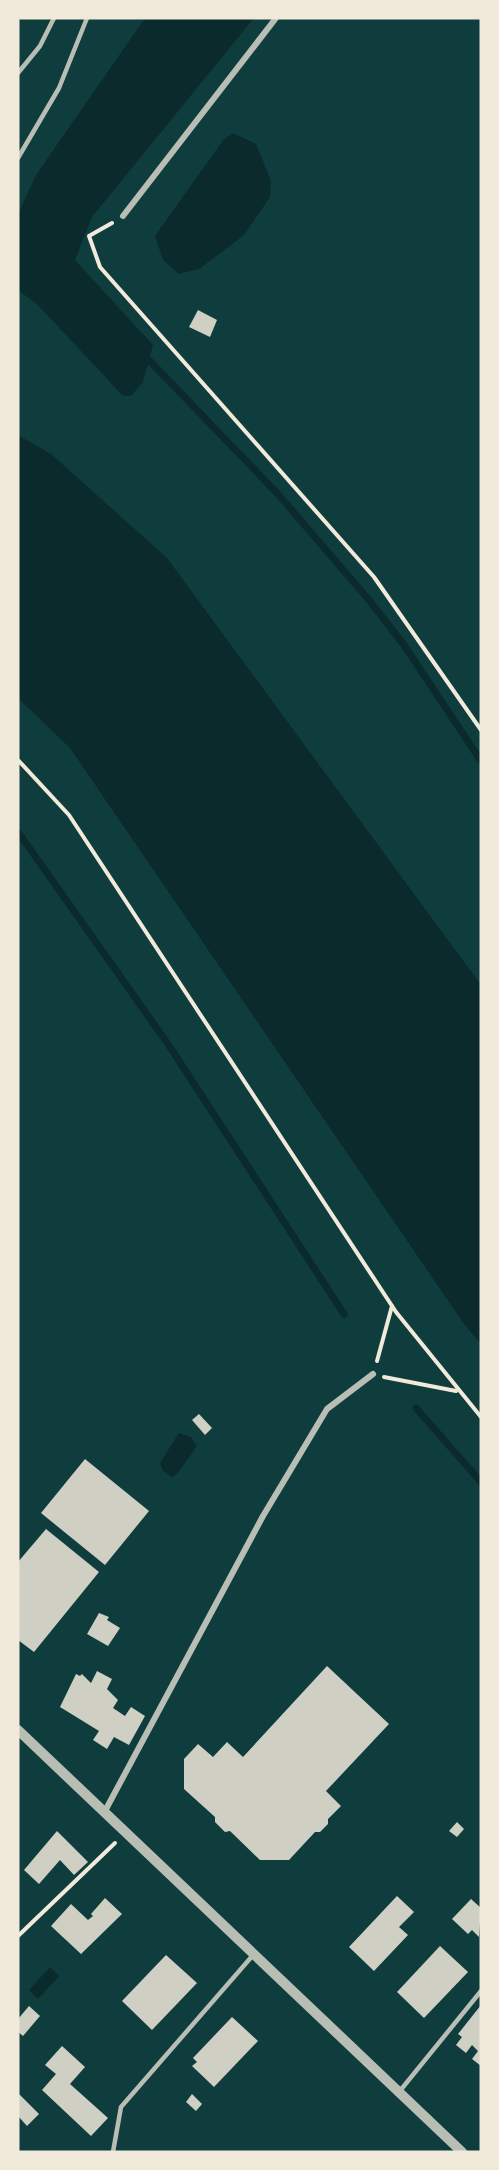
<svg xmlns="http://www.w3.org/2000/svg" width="499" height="2170" font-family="'DejaVu Sans',sans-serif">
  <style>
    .water { fill: #0a2a2b }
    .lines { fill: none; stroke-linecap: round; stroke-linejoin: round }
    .stream { stroke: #0a2a2b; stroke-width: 7 }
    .building { fill: #cfcfc3 }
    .path { stroke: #f1e9da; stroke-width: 4 }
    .service { stroke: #b8beb3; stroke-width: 4.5 }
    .minor { stroke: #b8beb3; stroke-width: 6 }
    .tertiary { stroke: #b8beb3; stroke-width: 10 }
  </style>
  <rect width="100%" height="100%" fill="#0f3d3e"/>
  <g class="water">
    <path d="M 145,18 L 254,18 L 92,217 L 75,260 L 153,345 L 143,382 L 131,396 L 123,396 L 37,304 L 18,290 L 18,210 L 20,210 L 36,175 Z"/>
    <path d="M 233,133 L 256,144 L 271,181 L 270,197 L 244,235 L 199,269 L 179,274 L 163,260 L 155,236 L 224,139 Z"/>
    <path d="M 18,435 L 51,454 L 167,558 L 481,985 L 481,1344 L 464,1324 L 70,748 L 18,698 Z"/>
    <path d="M 179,1433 L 191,1437 L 197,1446 L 178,1473 L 172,1477 L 163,1471 L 160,1463 Z"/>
    <path d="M 50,1967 L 59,1976 L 38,1999 L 29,1990 Z"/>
  </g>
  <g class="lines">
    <g class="stream">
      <path d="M 144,355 L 277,493 L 369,600 L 404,645 L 481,761"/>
      <path d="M 18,832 L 168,1044 L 344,1314"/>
      <path d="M 416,1408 L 481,1482"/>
    </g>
  </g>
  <g class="building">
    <path d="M 198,310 L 217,320 L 210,337 L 189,327 Z"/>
    <path d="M 199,1414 L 212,1428 L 205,1435 L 192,1420 Z"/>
    <path d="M 85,1459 L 149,1511 L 105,1565 L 41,1513 Z"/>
    <path d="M 46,1529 L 99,1572 L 34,1652 L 18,1640 L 18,1562 Z"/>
    <path d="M 99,1613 L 109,1617 L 107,1620 L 120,1628 L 108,1646 L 87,1634 Z"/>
    <path d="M 327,1666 L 389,1724 L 326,1791 L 341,1806 L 328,1819 L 328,1824 L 320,1832 L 315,1832 L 289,1860 L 260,1860 L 230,1831 L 225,1832 L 215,1822 L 215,1817 L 184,1789 L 184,1759 L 198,1744 L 213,1757 L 227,1742 L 243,1757 Z"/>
    <path d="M 97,1671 L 112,1679 L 107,1689 L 118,1700 L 113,1708 L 125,1716 L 131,1707 L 145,1716 L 129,1745 L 114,1737 L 107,1749 L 93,1740 L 99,1731 L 60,1707 L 76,1674 L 80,1676 L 82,1674 L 91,1683 Z"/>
    <path d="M 457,1822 L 464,1829 L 457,1837 L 449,1831 Z"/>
    <path d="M 57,1831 L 88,1862 L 74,1875 L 60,1860 L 39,1884 L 24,1870 Z"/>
    <path d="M 397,1896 L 414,1912 L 399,1927 L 408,1935 L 374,1971 L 349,1947 Z"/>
    <path d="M 105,1898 L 122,1914 L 81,1954 L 51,1926 L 71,1904 L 88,1920 L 93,1916 L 91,1914 Z"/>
    <path d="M 471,1899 L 481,1908 L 479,1937 L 472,1930 L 468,1934 L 452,1919 Z"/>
    <path d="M 440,1946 L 468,1972 L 424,2018 L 397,1992 Z"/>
    <path d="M 166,1955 L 197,1983 L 152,2030 L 122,2001 Z"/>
    <path d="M 481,2005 L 481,2066 L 472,2059 L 478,2051 L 472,2045 L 466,2053 L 456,2045 L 462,2037 L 458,2034 Z"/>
    <path d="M 29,2006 L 40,2016 L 23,2036 L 18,2032 L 18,2019 Z"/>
    <path d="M 232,2017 L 258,2041 L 214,2087 L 192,2066 L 197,2062 L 193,2058 Z"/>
    <path d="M 62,2046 L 85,2067 L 70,2084 L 108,2118 L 91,2136 L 42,2090 L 56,2074 L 45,2065 Z"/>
    <path d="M 18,2093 L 39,2114 L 27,2126 L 18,2116 Z"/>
    <path d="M 192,2094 L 202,2104 L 196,2111 L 186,2102 Z"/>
  </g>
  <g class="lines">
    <g class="path">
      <path d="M 112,223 L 89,236 L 100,267 L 374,577 L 481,730"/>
      <path d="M 18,760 L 69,815 L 396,1312 L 481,1417"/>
      <path d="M 377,1361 L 392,1306"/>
      <path d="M 384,1377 L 456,1391"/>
      <path d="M 18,1936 L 115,1843"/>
    </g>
    <g class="service">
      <path d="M 18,73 L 40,46 L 54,18"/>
      <path d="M 18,158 L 59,88 L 87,18"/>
      <path d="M 399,2092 L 481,1991"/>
      <path d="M 113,2152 L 121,2107 L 254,1954"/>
    </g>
    <g class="minor">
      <path d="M 123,216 L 276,18"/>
      <path d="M 105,1811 L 263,1516 L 327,1409 L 373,1374"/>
    </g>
    <path class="tertiary" d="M 18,1730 L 462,2152"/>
  </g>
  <rect width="499" height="2170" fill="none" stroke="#f1e9da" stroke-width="39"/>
</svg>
